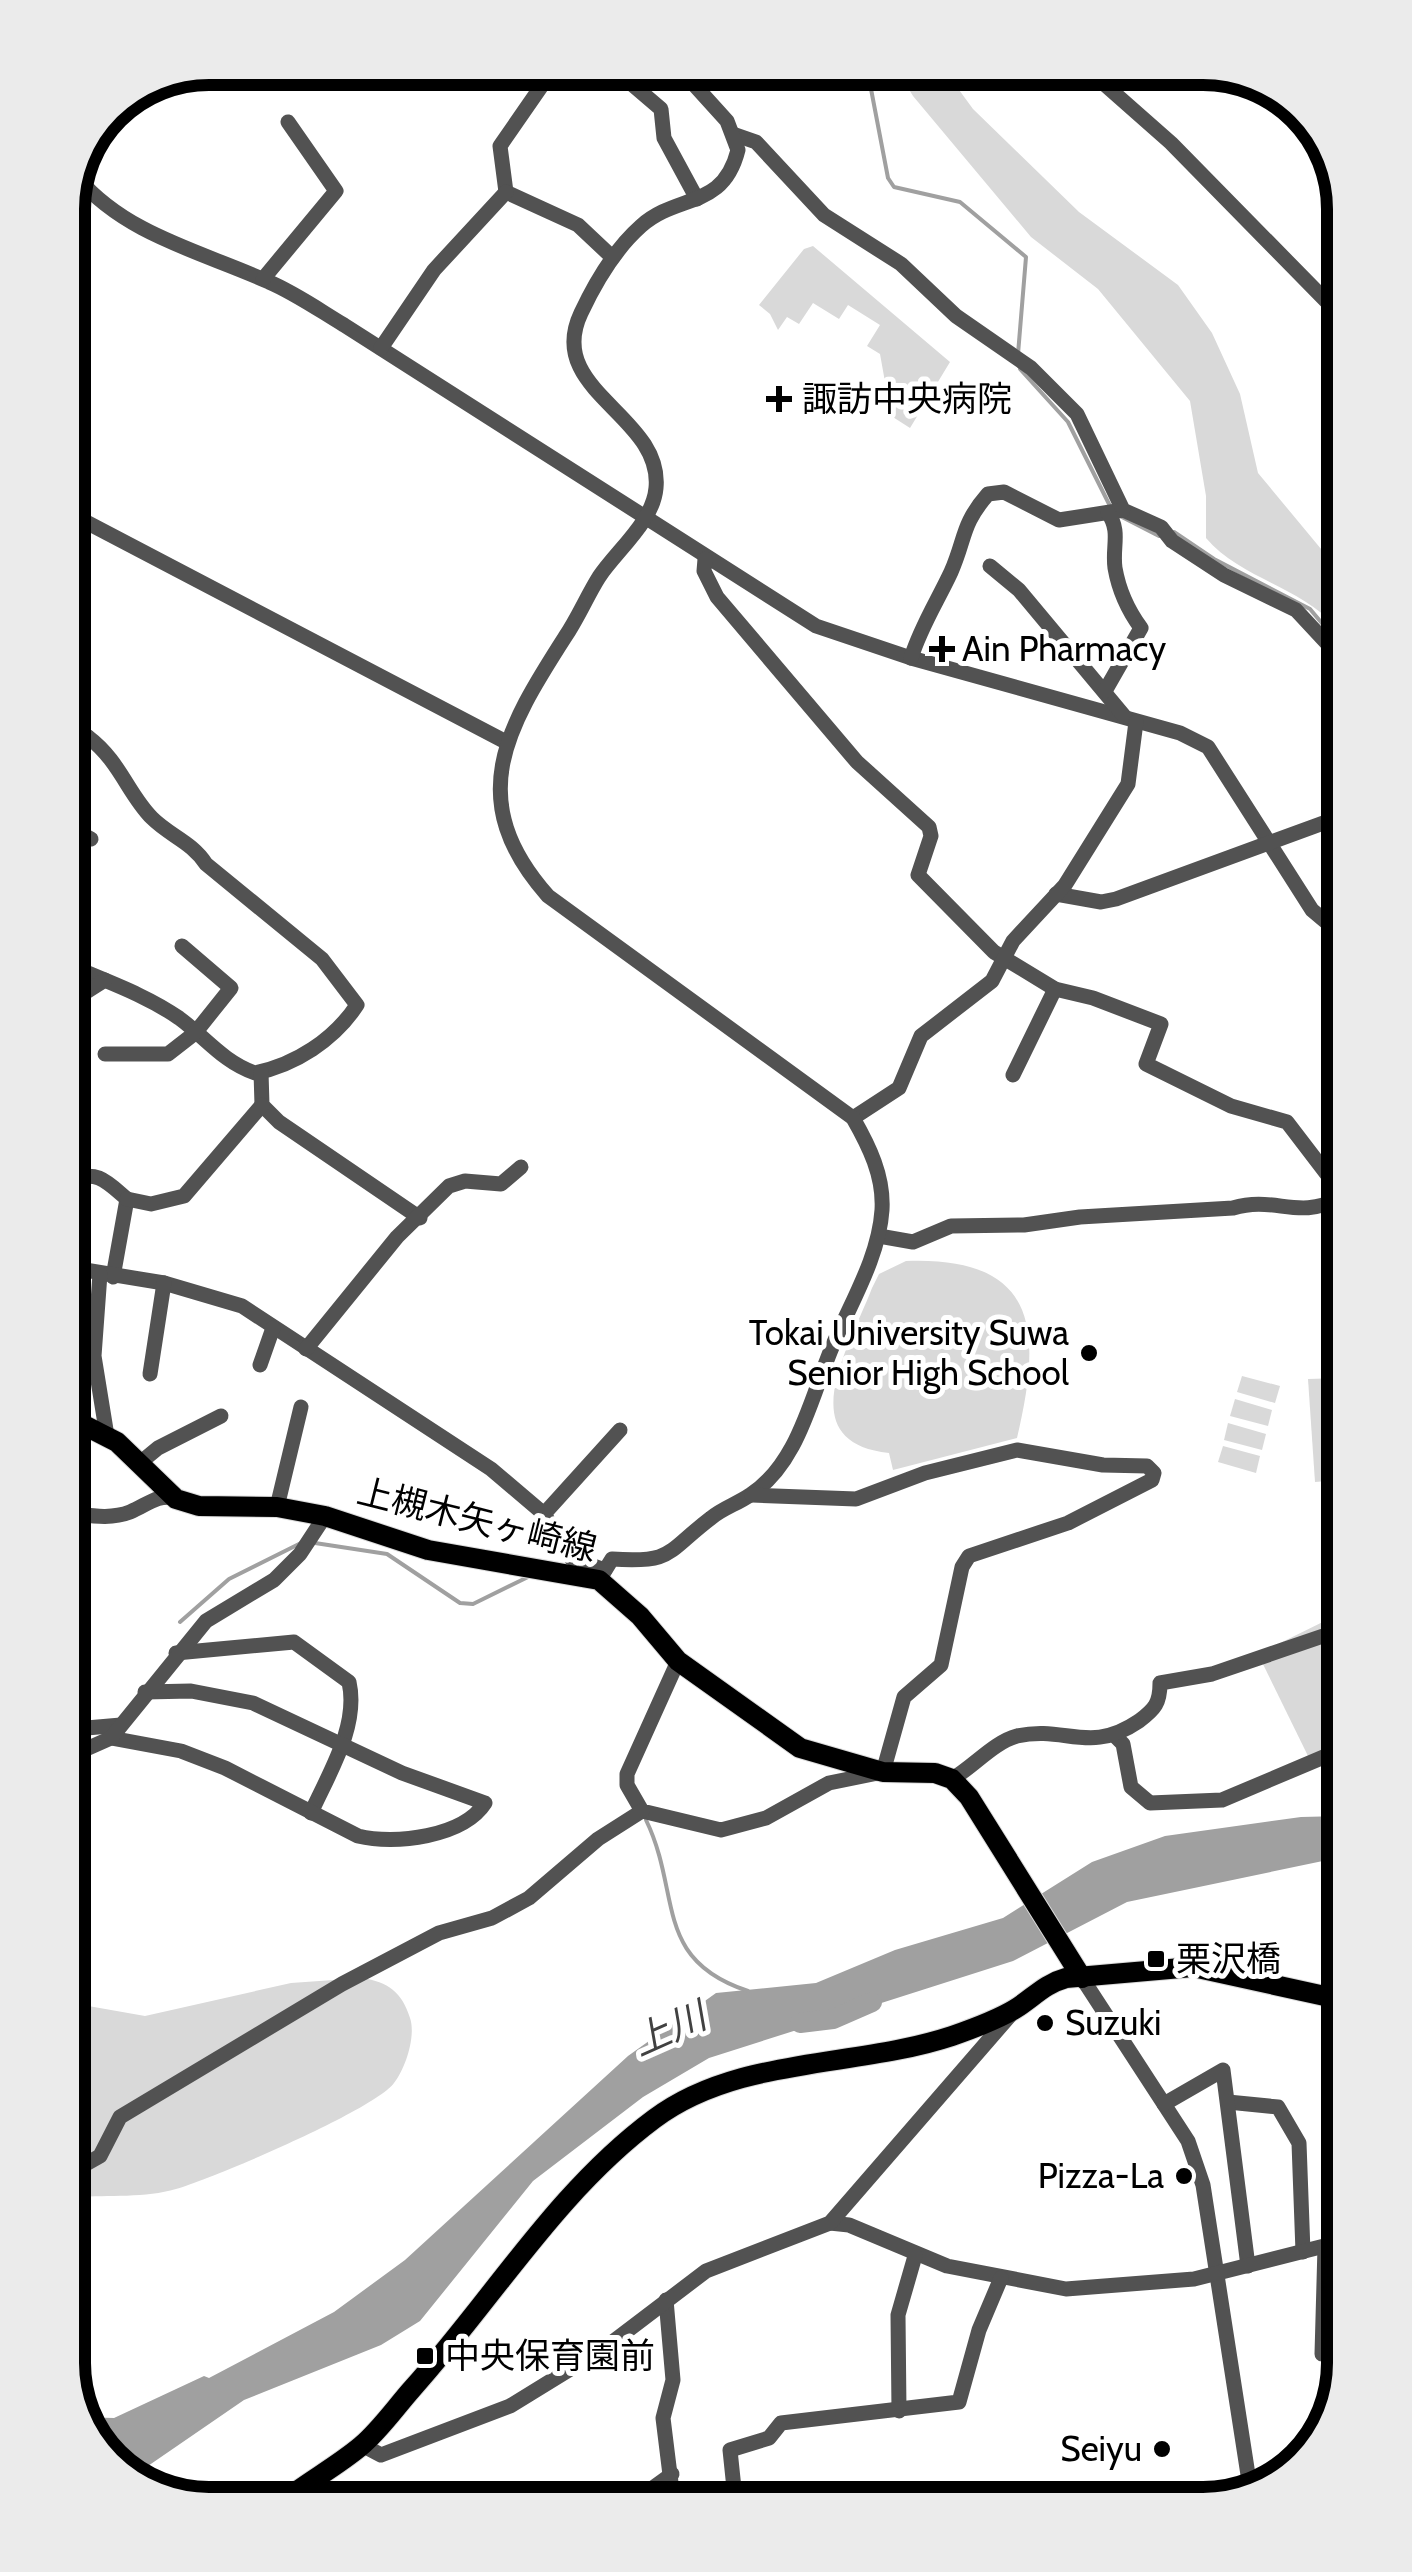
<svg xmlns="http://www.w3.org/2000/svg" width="1412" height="2572" font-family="Cabin,'Noto Sans JP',sans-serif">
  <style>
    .green { fill: #d9d9d9 }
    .water { fill: #a0a0a0 }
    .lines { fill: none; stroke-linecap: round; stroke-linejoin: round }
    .stream { stroke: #a0a0a0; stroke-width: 4 }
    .river { stroke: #a0a0a0; stroke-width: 20 }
    .major-casing { stroke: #dbdbdb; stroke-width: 22 }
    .minor { stroke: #525252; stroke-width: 15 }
    .major { stroke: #000; stroke-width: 20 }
    .poi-dot { fill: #000; stroke: #fff; stroke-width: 4 }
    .labels { text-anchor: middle; stroke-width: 10; stroke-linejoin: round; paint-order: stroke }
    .poi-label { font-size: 35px; fill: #000; stroke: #fff; text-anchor: start }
    .street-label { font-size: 35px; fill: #000; stroke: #fff }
    .water-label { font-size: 38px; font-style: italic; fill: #414141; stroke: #fff }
    .rim { fill: none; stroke: #000; stroke-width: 12 }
  </style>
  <rect width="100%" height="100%" fill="#fff"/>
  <g class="green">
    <path d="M 896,68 L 943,68 L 973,109 L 1079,212 L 1178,285 L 1212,333 L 1240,394 L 1258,473 L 1336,567 L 1336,627 C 1300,586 1241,579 1206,538 L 1206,496 L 1190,401 L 1098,289 L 1031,237 L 913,96 Z"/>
    <path d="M 813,246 L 950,362 L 910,428 L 885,412 L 895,399 L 887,393 L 880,354 L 867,346 L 880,325 L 848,305 L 839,319 L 813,303 L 799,324 L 787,317 L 778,330 L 770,314 L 759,305 L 804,249 Z"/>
    <path d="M 906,1261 C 1040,1256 1042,1332 1017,1438 L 893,1470 L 889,1453 C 789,1442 850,1346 872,1288 L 879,1274 Z"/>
    <path d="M 1242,1376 L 1280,1386 L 1275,1403 L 1237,1392 Z"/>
    <path d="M 1340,1378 L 1340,1480 L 1315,1482 L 1308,1379 Z"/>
    <path d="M 1235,1399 L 1272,1410 L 1268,1426 L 1230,1416 Z"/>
    <path d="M 1228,1423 L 1266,1434 L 1262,1450 L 1224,1440 Z"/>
    <path d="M 1223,1446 L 1260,1456 L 1256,1473 L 1218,1462 Z"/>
    <path d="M 1341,1613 L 1341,1749 L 1308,1756 L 1258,1654 Z"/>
    <path d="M 362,1978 C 388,1982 402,1992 410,2018 C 416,2035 406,2068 394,2083 C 374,2110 214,2178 176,2189 C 146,2198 108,2195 77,2197 L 77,2004 L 145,2016 L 291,1983 Z"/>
  </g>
  <path class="water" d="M 1342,1816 L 1342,1857 L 1127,1902 L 1013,1961 L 709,2058 L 643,2097 L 533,2181 L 420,2321 L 381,2345 L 244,2400 L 129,2479 L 79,2417 L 114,2418 L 204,2376 L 209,2378 L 334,2312 L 405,2260 L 628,2056 L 716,1993 L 816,1983 L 895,1950 L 1003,1918 L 1092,1862 L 1165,1836 L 1301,1817 Z"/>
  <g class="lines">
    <g class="stream">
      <path d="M 867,68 L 888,178 L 894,187 L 960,202 L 1026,257 L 1018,354"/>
      <path d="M 1020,369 L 1068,422 L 1110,506"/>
      <path d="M 1120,516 L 1159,536"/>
      <path d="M 1174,532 L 1214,559 L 1310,609 L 1336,640"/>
      <path d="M 315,1543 L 387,1554 L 460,1603 L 473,1604 L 528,1577"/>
      <path d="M 180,1622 L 229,1579 L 301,1543"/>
      <path d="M 646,1820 C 682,1894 652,1959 748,1991"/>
    </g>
    <path class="river" d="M 800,2023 L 833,2019 L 872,2002"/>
    <g class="major-casing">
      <g id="major">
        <path d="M 74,1420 L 117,1442 L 176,1499 L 199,1506 L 277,1507 L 325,1516 L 428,1550 L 599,1580 L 640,1616 L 678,1661 L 800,1748 L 883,1772 L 935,1773 L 952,1779 L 969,1797 L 1082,1978"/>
        <path d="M 281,2503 C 307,2482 336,2467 361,2446 C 380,2430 396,2407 412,2389 C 493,2299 556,2192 654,2119 C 738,2056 856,2068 952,2036 C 972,2029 997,2020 1015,2009 C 1033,1998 1044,1984 1066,1978 L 1193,1967 L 1343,2000"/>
      </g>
    </g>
    <g class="minor">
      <path d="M 613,68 L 661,109 L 664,138 L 697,199"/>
      <path d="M 1086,68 L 1171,143 L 1334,309"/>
      <path d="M 733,134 L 756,142 L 824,215 L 901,264 L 956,316 L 1031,368 L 1077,414 L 1123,510 L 1161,527 L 1172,541 L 1224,575 L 1296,610 L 1336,653"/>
      <path d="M 78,178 C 126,235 203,252 269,282 C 295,293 319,310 344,325 L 816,626 L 911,658 L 1180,733 L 1208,747 L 1312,910 L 1337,931"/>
      <path d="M 506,192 L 500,146 L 554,68"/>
      <path d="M 506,192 L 578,225 L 612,257"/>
      <path d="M 263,279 L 336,191 L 288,122"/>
      <path d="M 381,348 L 434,270 L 506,192"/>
      <path d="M 69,513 L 506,742"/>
      <path d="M 705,559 L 704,571 L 717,597 L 857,762 L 929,827 L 931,836 L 918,875 L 994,952 L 1055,989 L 1093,998 L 1161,1024 L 1146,1064 L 1231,1106 L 1287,1122 L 1339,1190"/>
      <path d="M 990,566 L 1019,590 L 1125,717"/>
      <path d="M 911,658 C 921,626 937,602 951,572 C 966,538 961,525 988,494 L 1004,492 L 1059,520 L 1123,510"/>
      <path d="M 1105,691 L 1141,628 C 1127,609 1119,591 1115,568 C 1112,547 1121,531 1108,513"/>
      <path d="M 70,724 L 88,737"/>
      <path d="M 71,768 L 88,737 C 120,761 128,794 152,818 C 170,836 192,842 206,864 L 322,959 L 357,1005 C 334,1040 295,1065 255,1073 C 223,1062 205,1037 179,1018 C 146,995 108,982 71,966"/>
      <path d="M 71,828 L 91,839"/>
      <path d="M 1056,894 L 1101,902 L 1116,899 L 1337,818"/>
      <path d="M 72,1001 L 105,980"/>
      <path d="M 105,1054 L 168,1054 L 195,1033 L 231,988 L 182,946"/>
      <path d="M 261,1072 L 262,1105 L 279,1122 L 420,1218"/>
      <path d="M 1013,1075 L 1055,989"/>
      <path d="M 853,1118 L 899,1088 L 921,1036 L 992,981 L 1013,941 L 1065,885 L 1128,784 L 1136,722"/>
      <path d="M 73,1180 C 97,1169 108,1183 127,1199 L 113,1277"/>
      <path d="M 127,1199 L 151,1204 L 184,1196 L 262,1105"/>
      <path d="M 879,1236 L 913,1242 L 951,1226 L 1024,1225 L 1080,1217 L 1233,1208 C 1275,1195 1298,1221 1339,1198"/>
      <path d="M 73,1268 L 164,1283 L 242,1306 L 491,1469 L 544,1514 L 571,1558 L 605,1570"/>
      <path d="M 100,1274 L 94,1356 L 107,1436"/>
      <path d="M 306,1349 L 397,1237 L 449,1186 L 465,1181 L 501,1184 L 521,1167"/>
      <path d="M 260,1365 L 273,1328"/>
      <path d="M 150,1374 L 164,1283"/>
      <path d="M 141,1462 L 158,1448 L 221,1416"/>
      <path d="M 277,1507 L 301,1407"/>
      <path d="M 74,1514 C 93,1516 112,1519 130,1512 C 147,1505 157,1494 175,1498"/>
      <path d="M 544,1514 L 620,1430"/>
      <path d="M 599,1580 L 612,1559 C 674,1563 665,1553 711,1518 C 723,1508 737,1504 750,1495 C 801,1462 812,1390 836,1338 C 854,1297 879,1255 882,1210 C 884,1176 869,1146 853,1118 L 548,896 C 463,800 506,729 565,637 C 578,618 587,596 599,577 C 617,550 653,522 656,488 C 663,415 544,391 581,313 C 596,281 615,249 641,226 C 678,193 723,210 738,150 L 727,121 L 679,68"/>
      <path d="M 176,1653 L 294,1642 L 349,1682 C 359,1726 329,1773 311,1813"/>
      <path d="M 678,1661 L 627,1774 L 627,1785 L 642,1811 L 721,1830 L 766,1818 L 829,1783 L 883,1772 L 904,1697 L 941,1665 L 962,1567 L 969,1556 L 1068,1523 L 1152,1480 L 1154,1473 L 1147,1466 L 1103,1465 L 1017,1450 L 925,1473 L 856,1499 L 752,1495"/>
      <path d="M 75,1729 L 121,1725"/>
      <path d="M 1116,1737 L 1123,1744 L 1131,1787 L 1150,1803 L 1222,1800 L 1326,1756 L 1341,1756"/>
      <path d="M 111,1738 L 181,1751 L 225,1768 L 358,1836 C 395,1845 463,1837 485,1803 L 402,1773 L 253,1703 L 191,1691 L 145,1692"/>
      <path d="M 75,1754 L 111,1738 L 206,1621 L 274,1580 L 300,1554 L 325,1516"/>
      <path d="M 952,1779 C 973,1767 994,1742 1017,1736 C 1066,1725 1089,1755 1139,1721 C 1155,1709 1160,1703 1160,1683 L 1212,1674 L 1323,1636 L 1341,1634"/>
      <path d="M 1082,1978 L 1188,2141 L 1203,2185 L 1251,2494"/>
      <path d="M 1228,2102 L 1278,2107 L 1299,2143 L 1303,2252"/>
      <path d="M 1164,2104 L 1223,2070 L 1248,2266"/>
      <path d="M 77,2169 L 100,2156 L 120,2117 L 342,1984 L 439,1933 L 492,1918 L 529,1898 L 598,1839 L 642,1811"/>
      <path d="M 830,2223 L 849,2225 L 947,2266 L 1066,2289 L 1194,2279 L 1344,2241"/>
      <path d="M 666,2300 L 673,2380 L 663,2418 L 673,2499"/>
      <path d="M 1322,2354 L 1325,2247"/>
      <path d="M 899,2411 L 898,2315 L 915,2256"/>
      <path d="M 362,2445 L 381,2455 L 510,2406 L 606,2347 L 706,2271 L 830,2223 L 1013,2012"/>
      <path d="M 727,2499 L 735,2498 L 730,2450 L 769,2438 L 781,2423 L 959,2402 L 979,2330 L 1001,2278"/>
      <path d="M 636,2500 L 672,2474"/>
      <path d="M 213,2504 L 232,2496 L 251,2504"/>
    </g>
    <use href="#major" class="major"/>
  </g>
  <g class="poi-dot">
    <path d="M774 384h10v10h10v10h-10v10h-10v-10h-10v-10h10z"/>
    <path d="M937 634h10v10h10v10h-10v10h-10v-10h-10v-10h10z"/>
    <circle cx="1089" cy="1353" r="10"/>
    <rect x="1146" y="1949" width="20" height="20" rx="5"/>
    <circle cx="1045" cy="2023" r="10"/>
    <circle cx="1184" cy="2176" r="10"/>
    <rect x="415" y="2346" width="20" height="20" rx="5"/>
    <circle cx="1162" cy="2449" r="10"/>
  </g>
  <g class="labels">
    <g class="poi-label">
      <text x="802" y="411">諏訪中央病院</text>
      <text x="962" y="661">Ain Pharmacy</text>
      <text x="1069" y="1345" text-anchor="end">Tokai University Suwa<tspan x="1069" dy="40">Senior High School</tspan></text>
      <text x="1176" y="1971">栗沢橋</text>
      <text x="1065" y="2035">Suzuki</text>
      <text x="1164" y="2188" text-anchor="end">Pizza-La</text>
      <text x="445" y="2368">中央保育園前</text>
      <text x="1142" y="2461" text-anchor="end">Seiyu</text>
    </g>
    <g class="street-label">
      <text transform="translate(477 1520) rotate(14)" y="12">上槻木矢ヶ崎線</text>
    </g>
    <g class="water-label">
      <text transform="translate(669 2029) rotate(-24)" y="13">上川</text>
    </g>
  </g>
  <path d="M0 0H1412V2572H0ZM209 85H1203A124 124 0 0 1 1327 209V2363A124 124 0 0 1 1203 2487H209A124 124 0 0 1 85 2363V209A124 124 0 0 1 209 85Z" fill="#ebebeb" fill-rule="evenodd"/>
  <path class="rim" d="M209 85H1203A124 124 0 0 1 1327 209V2363A124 124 0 0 1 1203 2487H209A124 124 0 0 1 85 2363V209A124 124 0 0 1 209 85Z"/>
</svg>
